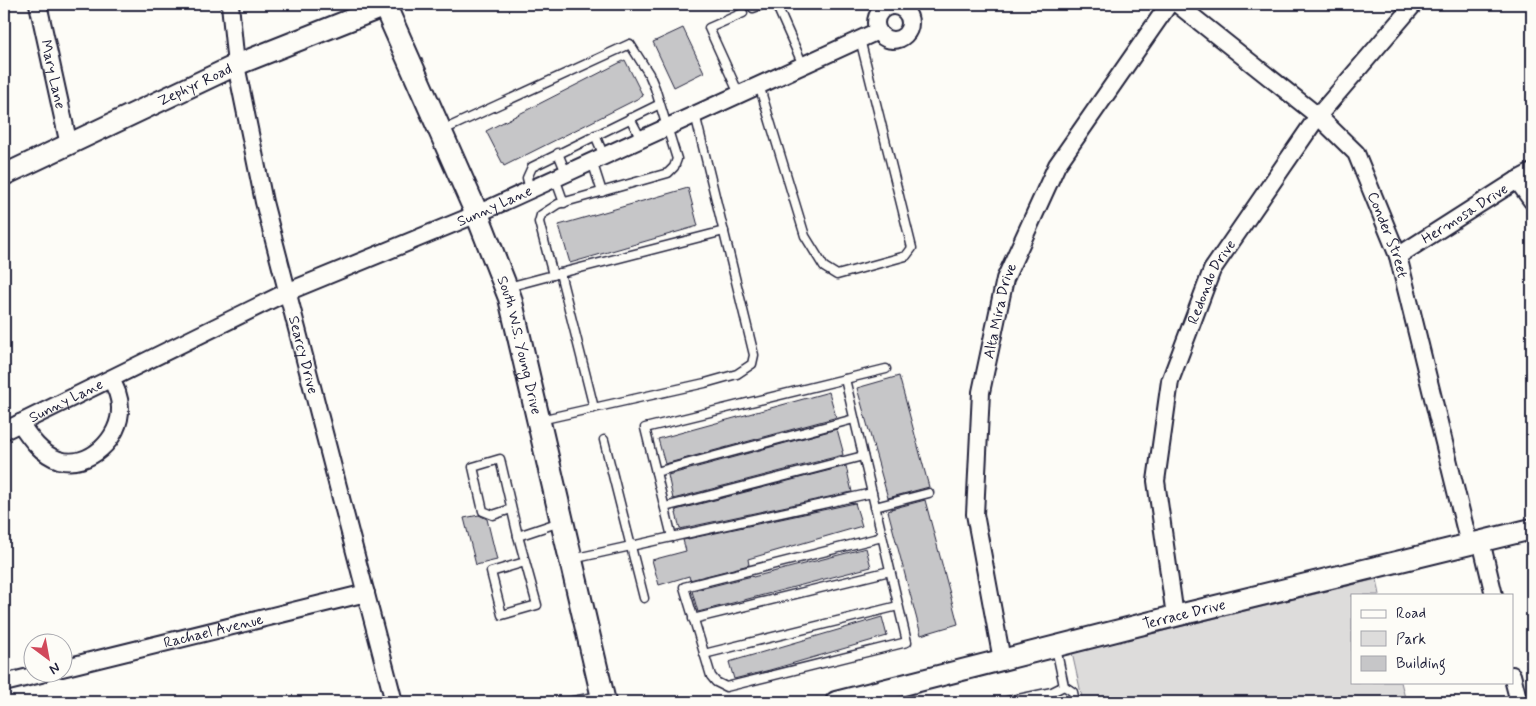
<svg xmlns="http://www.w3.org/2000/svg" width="1536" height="706" font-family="Mynerve,sans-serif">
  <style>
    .green { fill: #dddcdb; stroke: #807f8b }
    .building { fill: #c6c6c8; stroke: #22223b }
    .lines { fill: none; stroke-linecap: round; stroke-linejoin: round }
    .service-casing { stroke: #22223b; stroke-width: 11 }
    .minor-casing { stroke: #22223b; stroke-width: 20 }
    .tertiary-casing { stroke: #22223b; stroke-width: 24 }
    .secondary-casing { stroke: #22223b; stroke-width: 26 }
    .service { stroke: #fdfcf7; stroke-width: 8 }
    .minor { stroke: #fdfcf7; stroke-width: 16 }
    .tertiary { stroke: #fdfcf7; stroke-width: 20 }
    .secondary { stroke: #fdfcf7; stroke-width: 22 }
    .labels { text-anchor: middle; stroke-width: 4; stroke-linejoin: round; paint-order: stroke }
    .street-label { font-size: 15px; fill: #22223b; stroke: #fdfcf7 }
  </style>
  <rect width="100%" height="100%" fill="#fdfcf7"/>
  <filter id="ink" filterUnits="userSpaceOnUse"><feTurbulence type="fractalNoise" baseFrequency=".02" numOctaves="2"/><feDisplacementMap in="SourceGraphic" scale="10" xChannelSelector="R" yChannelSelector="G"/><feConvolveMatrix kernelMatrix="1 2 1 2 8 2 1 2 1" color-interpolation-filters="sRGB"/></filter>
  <g filter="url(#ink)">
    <path class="green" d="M 1377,579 L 1380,595 L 1352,595 L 1352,682 L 1401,682 L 1406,702 L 1083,702 L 1072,653 Z"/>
    <g class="building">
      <path d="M 683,28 L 704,72 L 674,87 L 653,42 Z"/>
      <path d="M 625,60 L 643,96 L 504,166 L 486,131 Z"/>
      <path d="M 688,188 L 698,226 L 570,263 L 559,225 Z"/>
      <path d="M 899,376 L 929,487 L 888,498 L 857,388 Z"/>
      <path d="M 829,392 L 836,417 L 834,418 L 665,464 L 658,439 Z"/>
      <path d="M 837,429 L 843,451 L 842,451 L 843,455 L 673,499 L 668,475 Z"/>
      <path d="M 846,466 L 852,492 L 680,529 L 676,513 L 677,513 L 676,510 Z"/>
      <path d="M 925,500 L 958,624 L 921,635 L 888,511 L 891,510 L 891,509 Z"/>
      <path d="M 855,503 L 862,526 L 748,559 L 749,565 L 690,580 L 689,576 L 659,585 L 652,560 L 686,551 L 683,540 Z"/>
      <path d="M 479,515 L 487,519 L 497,560 L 476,565 L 464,518 Z"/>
      <path d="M 866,548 L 871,567 L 698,612 L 692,591 L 752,576 L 753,577 Z"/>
      <path d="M 882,617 L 887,636 L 770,670 L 734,679 L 729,662 Z"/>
    </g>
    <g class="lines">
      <g class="service-casing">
        <g id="service">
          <path d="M 776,4 L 803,65"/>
          <path d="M 753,8 L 764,4"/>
          <path d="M 759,85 L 805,236 L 824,267 L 837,275 L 906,256 L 912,248 L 860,39"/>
          <path d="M 739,94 L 709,28 L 743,13"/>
          <path d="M 630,118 L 641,139"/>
          <path d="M 441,131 L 630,44 L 649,74 L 655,88 L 677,159 L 674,167 L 668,173 L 558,204 L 541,215 L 539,222 L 553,275 L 508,287"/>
          <path d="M 595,135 L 604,156"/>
          <path d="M 558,153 L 566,173"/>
          <path d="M 592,161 L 602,192"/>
          <path d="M 555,178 L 564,203"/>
          <path d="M 530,189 L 527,178 L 532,167 L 660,104"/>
          <path d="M 560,273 L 594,408"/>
          <path d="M 553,275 L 724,231"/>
          <path d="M 845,379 L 872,493"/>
          <path d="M 540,420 L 705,383 L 737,374 L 752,364 L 754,355 L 695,114"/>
          <path d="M 604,440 L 644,598"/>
          <path d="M 656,472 L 854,419"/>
          <path d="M 665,507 L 863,456"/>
          <path d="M 875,507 L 929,493"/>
          <path d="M 511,509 L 493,515 L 483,511 L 473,467 L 500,459 L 518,536 L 560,522"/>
          <path d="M 518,536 L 537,605 L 502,615 L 491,572 L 525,562"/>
          <path d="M 672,537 L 645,428 L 886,369"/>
          <path d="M 572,559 L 872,493 L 907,642 L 726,687 L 716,682 L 711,676 L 684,587 L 882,537"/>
          <path d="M 693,619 L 890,571"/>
          <path d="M 1056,648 L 1064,686 L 1073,692 L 1075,702"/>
          <path d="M 704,654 L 898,606"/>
          <path d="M 568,702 L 600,696"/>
          <path d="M 1003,702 L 1052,692 L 1064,686"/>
        </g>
      </g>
      <g class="minor-casing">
        <g id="minor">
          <path id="s1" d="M 38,4 L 69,145"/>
          <path id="s2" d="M 230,4 L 236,65 L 264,202 L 394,702"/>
          <path id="s3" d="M 1177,4 L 1318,116 L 1356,153 L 1398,256 L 1469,544"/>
          <circle cx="893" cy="23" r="17"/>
          <path d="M 1517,180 L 1532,201"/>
          <path id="s4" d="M 1398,256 L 1517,180 L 1532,172"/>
          <path d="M 20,423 C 30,438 41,454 59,460 C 89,469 121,438 120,408 C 120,397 116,389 111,379"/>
          <path id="s5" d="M 4,431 L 287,292 L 477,214 L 878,31"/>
          <path d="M 1481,541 L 1494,595"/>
          <path id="s6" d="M 1175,616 L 1156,481 L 1170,381 L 1212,270 L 1318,116 L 1414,4"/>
          <path id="s7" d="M 1002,660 L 975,514 L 981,392 L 1005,279 L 1057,165 L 1169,4"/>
          <path id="s8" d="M 62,668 L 366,593"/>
          <path d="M 1512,675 L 1519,702"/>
          <path d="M 4,683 L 41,674"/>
        </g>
      </g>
      <g class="tertiary-casing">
        <g id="tertiary">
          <path id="s9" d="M 4,175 L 236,65 L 385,6"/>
          <path id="s10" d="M 836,702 L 1175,616 L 1532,529"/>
        </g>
      </g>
      <g class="secondary-casing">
        <g id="secondary">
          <path id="s11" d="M 384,4 L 477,214 L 510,298 L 604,702"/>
        </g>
      </g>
      <use href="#service" class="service"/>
      <use href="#minor" class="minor"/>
      <use href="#tertiary" class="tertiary"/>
      <use href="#secondary" class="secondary"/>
    </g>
  </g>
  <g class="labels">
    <g class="street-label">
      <text dy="5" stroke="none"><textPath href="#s1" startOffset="72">Mary Lane</textPath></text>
      <text dy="5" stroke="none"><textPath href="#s9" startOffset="211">Zephyr Road</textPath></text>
      <text dy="5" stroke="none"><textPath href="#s5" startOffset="540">Sunny Lane</textPath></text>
      <text dy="5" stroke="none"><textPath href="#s4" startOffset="79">Hermosa Drive</textPath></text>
      <text dy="5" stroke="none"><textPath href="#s3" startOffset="321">Conder Street</textPath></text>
      <text dy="5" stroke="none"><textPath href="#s6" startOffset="345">Redondo Drive</textPath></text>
      <text dy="5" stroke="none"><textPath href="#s7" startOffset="354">Alta Mira Drive</textPath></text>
      <text dy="5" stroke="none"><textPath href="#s11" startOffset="368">South W.S. Young Drive</textPath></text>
      <text dy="5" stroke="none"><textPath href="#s2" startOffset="359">Searcy Drive</textPath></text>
      <text dy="5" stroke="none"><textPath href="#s5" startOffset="69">Sunny Lane</textPath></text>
      <text dy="5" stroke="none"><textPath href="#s10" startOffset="359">Terrace Drive</textPath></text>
      <text dy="5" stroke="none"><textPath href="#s8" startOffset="156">Rachael Avenue</textPath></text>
    </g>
  </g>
  <rect width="1536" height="706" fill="none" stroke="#fdfcf7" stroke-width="20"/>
  <rect x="10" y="10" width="1516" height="686" fill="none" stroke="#22223b" stroke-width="2" filter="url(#ink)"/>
  <rect x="1351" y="594" width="162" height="90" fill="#fdfcf7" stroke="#a5a5ac"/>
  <rect x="1361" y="610" width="25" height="8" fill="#fdfcf7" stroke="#a5a5ac"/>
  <text x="1396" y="618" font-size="15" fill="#22223b">Road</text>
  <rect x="1361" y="631" width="25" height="15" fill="#dddcdb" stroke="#a5a5ac"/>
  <text x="1396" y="644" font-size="15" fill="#22223b">Park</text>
  <rect x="1361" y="656" width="25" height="15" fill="#c6c6c8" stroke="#a5a5ac"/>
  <text x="1396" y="668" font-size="15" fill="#22223b">Building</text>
  <g transform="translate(48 658) rotate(148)"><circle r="24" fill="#fdfcf7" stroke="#a5a5ac"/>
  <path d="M0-4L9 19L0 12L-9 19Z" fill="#d1495b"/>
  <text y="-8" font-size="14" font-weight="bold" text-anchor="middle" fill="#22223b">N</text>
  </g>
</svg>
